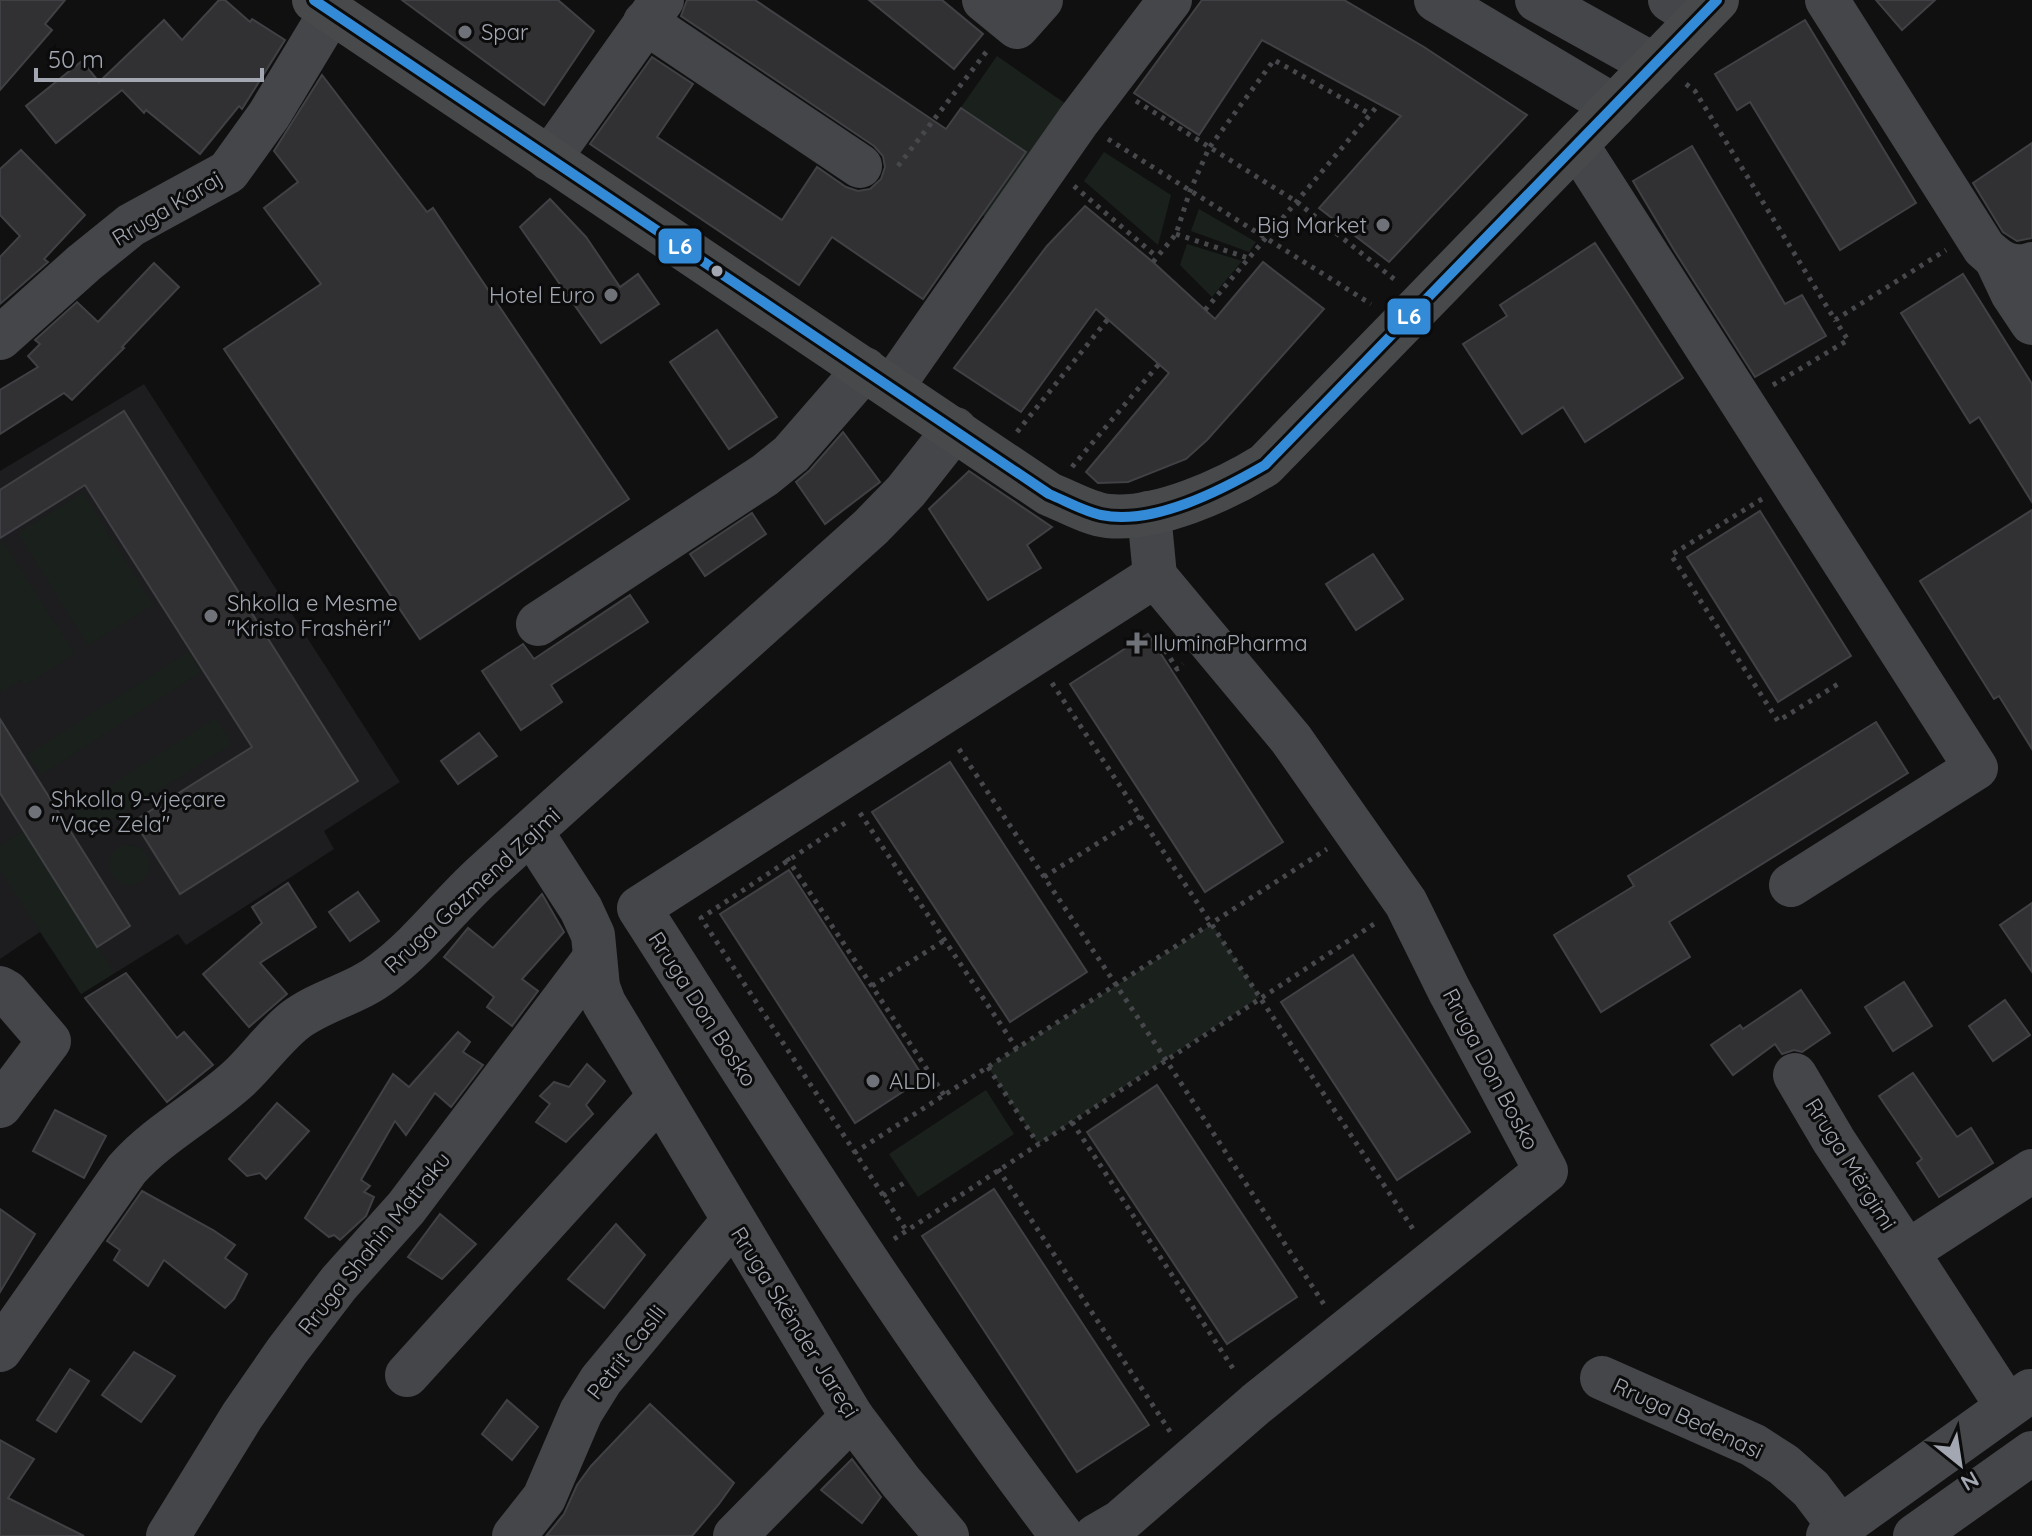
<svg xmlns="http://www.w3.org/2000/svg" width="2032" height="1536" font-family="Quicksand,sans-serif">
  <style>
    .built { fill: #1d1d1f }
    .green { fill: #1a201b }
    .building { fill: #313133; stroke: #404144; stroke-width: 2 }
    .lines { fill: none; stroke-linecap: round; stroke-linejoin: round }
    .path { stroke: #46484b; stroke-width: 5; stroke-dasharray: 4 6; stroke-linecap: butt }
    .minor { stroke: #454649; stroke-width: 44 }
    .major { stroke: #47494b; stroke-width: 44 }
    .bus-1-casing { stroke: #0b0b0c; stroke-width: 16 }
    .bus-1 { stroke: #338bd7; stroke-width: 10 }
    .poi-dot { fill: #6f7279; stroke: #0b0b0c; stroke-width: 3 }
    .bus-dot { fill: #a2a7b1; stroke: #0b0b0c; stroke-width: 3 }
    .labels { text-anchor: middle; stroke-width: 6; stroke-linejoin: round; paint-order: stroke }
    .poi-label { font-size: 22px; fill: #a2a7b1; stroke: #0b0b0c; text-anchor: start }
    .street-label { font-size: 22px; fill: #a2a7b1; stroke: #0b0b0c }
    .line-badge { stroke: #0b0b0c; stroke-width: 3 }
    .badge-label { font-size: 22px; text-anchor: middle; font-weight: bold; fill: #fff }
  </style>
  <rect width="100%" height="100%" fill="#101011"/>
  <path class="built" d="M 144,384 L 400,782 L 324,831 L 334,849 L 186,945 L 178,934 L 81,994 L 40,932 L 0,959 L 0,471 Z"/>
  <g class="green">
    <path d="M 997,56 L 1066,104 L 987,218 L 917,170 Z"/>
    <path d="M 1104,152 L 1171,195 L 1158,245 L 1084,181 Z"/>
    <path d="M 1199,209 L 1256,242 L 1249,252 L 1191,231 Z"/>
    <path d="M 1187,244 L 1242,261 L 1212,297 L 1180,265 Z"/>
    <path d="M 83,493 L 153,605 L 88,645 L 18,533 Z"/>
    <path d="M 3,542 L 75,654 L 25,685 L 21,680 L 2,692 L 0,688 L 0,543 Z"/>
    <path d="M 188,652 L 201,672 L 41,775 L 27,755 Z"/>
    <path d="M 216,718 L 232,744 L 89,834 L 73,809 Z"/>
    <path d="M 24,831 L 114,973 L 81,994 L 0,870 L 0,846 Z"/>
    <circle cx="129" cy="865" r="20"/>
    <path d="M 1212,924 L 1260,997 L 1038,1144 L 988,1067 Z"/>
    <path d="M 986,1090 L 1014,1134 L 918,1197 L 889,1154 Z"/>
  </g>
  <g class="building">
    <path d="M 0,0 L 65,0 L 45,24 L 52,30 L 0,90 Z"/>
    <path d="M 219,0 L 225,0 L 250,22 L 252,19 L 285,40 L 242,109 L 239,106 L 200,154 L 146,110 L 144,113 L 122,90 L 56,143 L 26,106 L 82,61 L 99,82 L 164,20 L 182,40 Z"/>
    <path d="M 402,0 L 558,0 L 594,31 L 544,105 Z"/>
    <path d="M 687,0 L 755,0 L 946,129 L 961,108 L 1026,152 L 923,299 L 832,237 L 799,285 L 590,144 L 652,57 L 693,84 L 657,137 L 782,220 L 817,167 L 846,187 L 858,191 L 870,189 L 881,179 L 885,167 L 883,156 L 874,146 L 681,16 Z"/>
    <path d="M 869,0 L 942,0 L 983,34 L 954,69 Z"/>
    <path d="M 1202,0 L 1344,0 L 1424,47 L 1527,115 L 1389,262 L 1319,208 L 1401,116 L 1262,40 L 1199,135 L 1134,93 Z"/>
    <path d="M 1876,0 L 1935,0 L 1902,30 Z"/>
    <path d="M 1805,20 L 1916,203 L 1840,250 L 1750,102 L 1737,110 L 1715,74 Z"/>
    <path d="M 322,75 L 427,212 L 433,208 L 629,499 L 420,639 L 224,349 L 321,284 L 264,208 L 298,182 L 274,151 Z"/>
    <path d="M 2032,143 L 2032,238 L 2017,241 L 2003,232 L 1973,183 Z"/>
    <path d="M 1692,146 L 1785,304 L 1802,295 L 1826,336 L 1755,377 L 1674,250 L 1633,181 Z"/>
    <path d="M 21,150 L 85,215 L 44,259 L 48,262 L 0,304 L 0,257 L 20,236 L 0,215 L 0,169 Z"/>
    <path d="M 550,199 L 586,237 L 620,287 L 638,274 L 659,304 L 601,343 L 520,227 Z"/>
    <path d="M 1085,206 L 1153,262 L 1215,319 L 1263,262 L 1324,309 L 1207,440 L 1186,459 L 1128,482 L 1098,483 L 1086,472 L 1169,373 L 1096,309 L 1021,412 L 954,368 L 1047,246 Z"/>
    <path d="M 1595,243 L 1683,378 L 1585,442 L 1563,407 L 1522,434 L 1463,344 L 1507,316 L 1500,305 Z"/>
    <path d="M 154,263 L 179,287 L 122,347 L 124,348 L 72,400 L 64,393 L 0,434 L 0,390 L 38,367 L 28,356 L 40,344 L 35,340 L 77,302 L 98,322 Z"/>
    <path d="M 1963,274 L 2032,384 L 2032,502 L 1979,417 L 1970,423 L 1901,313 Z"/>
    <path d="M 717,330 L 777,417 L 729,449 L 670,362 Z"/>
    <path d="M 124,411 L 358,781 L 180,894 L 134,821 L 252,747 L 85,485 L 0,538 L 0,490 Z"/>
    <path d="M 843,432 L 880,482 L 825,524 L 796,482 L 810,470 Z"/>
    <path d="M 969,471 L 1052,527 L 1027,545 L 1041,568 L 988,600 L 929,509 Z"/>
    <path d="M 2032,510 L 2032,749 L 1999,696 L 1994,699 L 1920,581 Z"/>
    <path d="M 1760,511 L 1851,656 L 1778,702 L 1687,557 Z"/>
    <path d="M 752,513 L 766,534 L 705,576 L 690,554 Z"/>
    <path d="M 1373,554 L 1403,599 L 1356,630 L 1326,584 Z"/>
    <path d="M 630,595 L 648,622 L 551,685 L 562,702 L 521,730 L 482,671 L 523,644 L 534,659 Z"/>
    <path d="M 1148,634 L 1283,842 L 1205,892 L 1070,684 Z"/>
    <path d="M 0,719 L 130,926 L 97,947 L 0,793 Z"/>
    <path d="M 1876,722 L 1908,773 L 1669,922 L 1690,957 L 1601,1012 L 1554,935 L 1634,886 L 1628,876 Z"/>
    <path d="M 479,733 L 497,756 L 458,784 L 441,761 Z"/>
    <path d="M 950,762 L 1087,972 L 1010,1022 L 872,812 Z"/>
    <path d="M 789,870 L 924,1078 L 855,1123 L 720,914 Z"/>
    <path d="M 288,883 L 316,927 L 260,963 L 287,994 L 249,1027 L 203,974 L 262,923 L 252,907 Z"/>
    <path d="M 358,892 L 379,921 L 350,941 L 329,912 Z"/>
    <path d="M 542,894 L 564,932 L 522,979 L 538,991 L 512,1026 L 487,1007 L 494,997 L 444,957 L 468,928 L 493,948 Z"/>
    <path d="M 2032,903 L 2032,972 L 2000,925 Z"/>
    <path d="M 1353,955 L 1470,1132 L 1397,1180 L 1281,1002 Z"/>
    <path d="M 126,973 L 177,1038 L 184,1032 L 213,1065 L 167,1102 L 85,998 Z"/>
    <path d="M 1904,982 L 1932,1026 L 1893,1051 L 1865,1007 Z"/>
    <path d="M 1801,990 L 1830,1033 L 1802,1052 L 1794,1050 L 1782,1054 L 1775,1044 L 1733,1075 L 1711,1045 L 1740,1025 L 1743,1029 Z"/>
    <path d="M 2005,1000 L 2030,1035 L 1993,1061 L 1969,1026 Z"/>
    <path d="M 458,1032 L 470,1042 L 463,1052 L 483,1065 L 451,1107 L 435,1093 L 406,1135 L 395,1121 L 361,1180 L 370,1186 L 364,1192 L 374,1197 L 366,1216 L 340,1240 L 334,1235 L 329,1237 L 305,1218 L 393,1074 L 409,1087 Z"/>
    <path d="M 587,1064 L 605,1081 L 586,1105 L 593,1114 L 566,1142 L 536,1122 L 550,1104 L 540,1096 L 554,1082 L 569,1087 Z"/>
    <path d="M 1913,1073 L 1957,1137 L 1971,1128 L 1993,1163 L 1939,1197 L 1917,1163 L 1922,1159 L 1879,1096 Z"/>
    <path d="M 1157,1085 L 1297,1297 L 1227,1344 L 1087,1132 Z"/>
    <path d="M 277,1103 L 309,1131 L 266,1179 L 260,1173 L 247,1176 L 229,1159 Z"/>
    <path d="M 55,1110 L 106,1136 L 84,1178 L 33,1151 Z"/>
    <path d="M 994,1189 L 1149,1425 L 1077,1472 L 922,1236 Z"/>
    <path d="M 142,1191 L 213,1230 L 235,1245 L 225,1258 L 247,1274 L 234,1299 L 225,1308 L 164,1260 L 148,1286 L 114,1260 L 120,1250 L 107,1241 Z"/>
    <path d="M 0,1209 L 35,1234 L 0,1292 Z"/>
    <path d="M 440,1214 L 476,1244 L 442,1279 L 408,1257 Z"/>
    <path d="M 616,1224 L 645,1255 L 604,1308 L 568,1279 Z"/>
    <path d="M 134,1352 L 175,1376 L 141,1422 L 102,1395 Z"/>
    <path d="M 70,1369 L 89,1381 L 56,1432 L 37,1420 Z"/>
    <path d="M 507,1400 L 538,1427 L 512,1460 L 482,1434 Z"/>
    <path d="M 650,1404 L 734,1483 L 719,1504 L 692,1536 L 546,1536 L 564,1514 L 577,1485 L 591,1466 Z"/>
    <path d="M 0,1440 L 34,1459 L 8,1498 L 84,1536 L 0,1536 Z"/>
    <path d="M 852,1459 L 881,1497 L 862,1523 L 821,1490 Z"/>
  </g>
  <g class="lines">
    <g class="path">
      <path d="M 1686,84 L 1695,91 L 1835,320 L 1946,250"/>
      <path d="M 1136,101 L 1297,202 L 1394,279"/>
      <path d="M 1108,139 L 1371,304"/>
      <path d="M 898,166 L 987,51"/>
      <path d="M 1074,186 L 1157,257"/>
      <path d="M 1176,234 L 1251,259"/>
      <path d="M 1153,262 L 1176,234 L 1190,191 L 1209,148 L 1274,60 L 1370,114"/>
      <path d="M 1205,310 L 1379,104"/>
      <path d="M 1773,385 L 1848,340 L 1835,320"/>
      <path d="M 1017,432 L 1108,319"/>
      <path d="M 1072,467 L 1159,364"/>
      <path d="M 1762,499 L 1671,555 L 1778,721 L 1838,684"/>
      <path d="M 1165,650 L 1177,669 L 1183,664"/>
      <path d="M 1052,683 L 1415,1232"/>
      <path d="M 959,749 L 1166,1060 L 1325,1306"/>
      <path d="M 860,813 L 1017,1049"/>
      <path d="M 845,823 L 701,918 L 906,1230"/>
      <path d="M 787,858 L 944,1095"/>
      <path d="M 1044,877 L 1141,816"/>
      <path d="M 872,986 L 945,940"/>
      <path d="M 988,1067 L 1038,1144"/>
      <path d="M 1072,1122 L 1236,1373"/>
      <path d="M 854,1153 L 1327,849"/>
      <path d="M 998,1169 L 1171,1433"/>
      <path d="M 883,1196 L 907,1181"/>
      <path d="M 894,1239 L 1377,922"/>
    </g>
    <g class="minor">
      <path d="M 984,0 L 1017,27 L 1041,0"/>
      <path d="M 1436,0 L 1614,106"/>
      <path d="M 1537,0 L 1654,65"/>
      <path d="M 1670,0 L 1699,18"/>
      <path d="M 1827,0 L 1984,248 C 1999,262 2011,271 2032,264"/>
      <path d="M 645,22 L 860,166"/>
      <path d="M 1577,145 L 1976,768 L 1791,885"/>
      <path d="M 549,159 L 662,0"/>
      <path d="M 1996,259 L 2012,293 L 2032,323"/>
      <path d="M 0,338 L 84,263 L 131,225 L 228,172 L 269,115 L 331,12"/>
      <path d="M 892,387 L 1078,121 L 1170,0"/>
      <path d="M 1149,513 L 1155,576"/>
      <path d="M 538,624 L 765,475 L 791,454 L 865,369"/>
      <path d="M 532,833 L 581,909 L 593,935 L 598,987 L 604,1003 L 852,1417 L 901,1482 L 947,1536"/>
      <path d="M 0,988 L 7,992 L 49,1041 L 0,1106"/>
      <path d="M 1795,1075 L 1834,1141 L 1907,1252"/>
      <path d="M 0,1350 L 127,1169 C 159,1133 203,1111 239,1078 C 258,1060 274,1037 294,1021 C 321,1000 357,994 384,972 C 421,944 449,906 483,875 C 611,758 742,643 871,527 L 906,491 L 955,429"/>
      <path d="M 407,1375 L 659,1097"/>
      <path d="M 1602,1378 L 1753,1445 L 1784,1465 L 1811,1489 L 1840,1527"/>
      <path d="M 2007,1406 L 1907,1252 L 2032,1171"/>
      <path d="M 168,1536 L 242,1416 L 287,1351 L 339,1283 L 406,1208 L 594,959"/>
      <path d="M 514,1536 L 544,1498 L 581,1412 L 601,1380 L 733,1221"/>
      <path d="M 735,1536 L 852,1417"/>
      <path d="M 1062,1536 C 909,1335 775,1120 639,908 L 1155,576 L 1291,739 L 1406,903 L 1449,990 L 1546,1171 L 1256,1404 L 1120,1522 L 1096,1536"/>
      <path d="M 1828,1536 L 2030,1391"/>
      <path d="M 1915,1536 L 2032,1453"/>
    </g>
    <path class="major" d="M 314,0 L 1049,494 C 1067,501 1089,514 1108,516 C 1156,521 1225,490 1265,465 L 1717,0"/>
    <g class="bus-1-casing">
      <path id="bus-1" d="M 314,0 L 1049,494 C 1066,501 1083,511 1101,515 C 1153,526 1222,490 1265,465 L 1717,0"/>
    </g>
    <use href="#bus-1" class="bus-1"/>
  </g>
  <g class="poi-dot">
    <circle cx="465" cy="32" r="8"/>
    <circle cx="1383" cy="225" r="8"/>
    <circle cx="611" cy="295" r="8"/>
    <circle cx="211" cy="616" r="8"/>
    <path d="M1133 631h8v8h8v8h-8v8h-8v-8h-8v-8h8z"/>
    <circle cx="35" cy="812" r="8"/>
    <circle cx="873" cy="1081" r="8"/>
  </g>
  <circle class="bus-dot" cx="717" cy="271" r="7"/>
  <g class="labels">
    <g class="poi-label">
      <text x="481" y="40">Spar</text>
      <text x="1367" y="233" text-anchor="end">Big Market</text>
      <text x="595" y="303" text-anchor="end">Hotel Euro</text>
      <text x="227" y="611">Shkolla e Mesme<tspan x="227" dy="25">"Kristo Frashëri"</tspan></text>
      <text x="1153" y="651">IluminaPharma</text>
      <text x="51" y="807">Shkolla 9-vjeçare<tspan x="51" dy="25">"Vaçe Zela"</tspan></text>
      <text x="889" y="1089">ALDI</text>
    </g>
    <g class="street-label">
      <text transform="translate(167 208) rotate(-31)" y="8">Rruga Karaj</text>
      <text transform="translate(472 890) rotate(-43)" y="8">Rruga Gazmend Zajmi</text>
      <text transform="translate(703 1009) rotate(57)" y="8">Rruga Don Bosko</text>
      <text transform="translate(1491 1069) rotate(62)" y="8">Rruga Don Bosko</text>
      <text transform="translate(1851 1164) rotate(58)" y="8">Rruga Mërgimi</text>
      <text transform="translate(374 1243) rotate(-51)" y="8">Rruga Shahin Matraku</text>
      <text transform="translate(795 1322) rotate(58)" y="8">Rruga Skënder Jareçi</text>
      <text transform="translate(626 1352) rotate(-52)" y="8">Petrit Caslli</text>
      <text transform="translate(1688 1418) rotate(25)" y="8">Rruga Bedenasi</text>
    </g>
  </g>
  <g class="line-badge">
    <rect x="657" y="227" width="46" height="38" rx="8" fill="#338bd7"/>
    <rect x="1386" y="297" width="46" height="39" rx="8" fill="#338bd7"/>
  </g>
  <g class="badge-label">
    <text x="680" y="254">L6</text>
    <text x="1409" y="324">L6</text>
  </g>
  <g transform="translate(1960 1464) rotate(150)" stroke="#0b0b0c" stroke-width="6" paint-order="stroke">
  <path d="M0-6L14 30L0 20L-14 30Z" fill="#a2a7b1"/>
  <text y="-12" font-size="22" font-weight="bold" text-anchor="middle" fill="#a2a7b1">N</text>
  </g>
  <path d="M36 68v12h226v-12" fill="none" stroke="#a2a7b1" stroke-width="4"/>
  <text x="48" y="68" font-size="24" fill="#a2a7b1" stroke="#0b0b0c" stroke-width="6" paint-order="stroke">50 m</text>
</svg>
